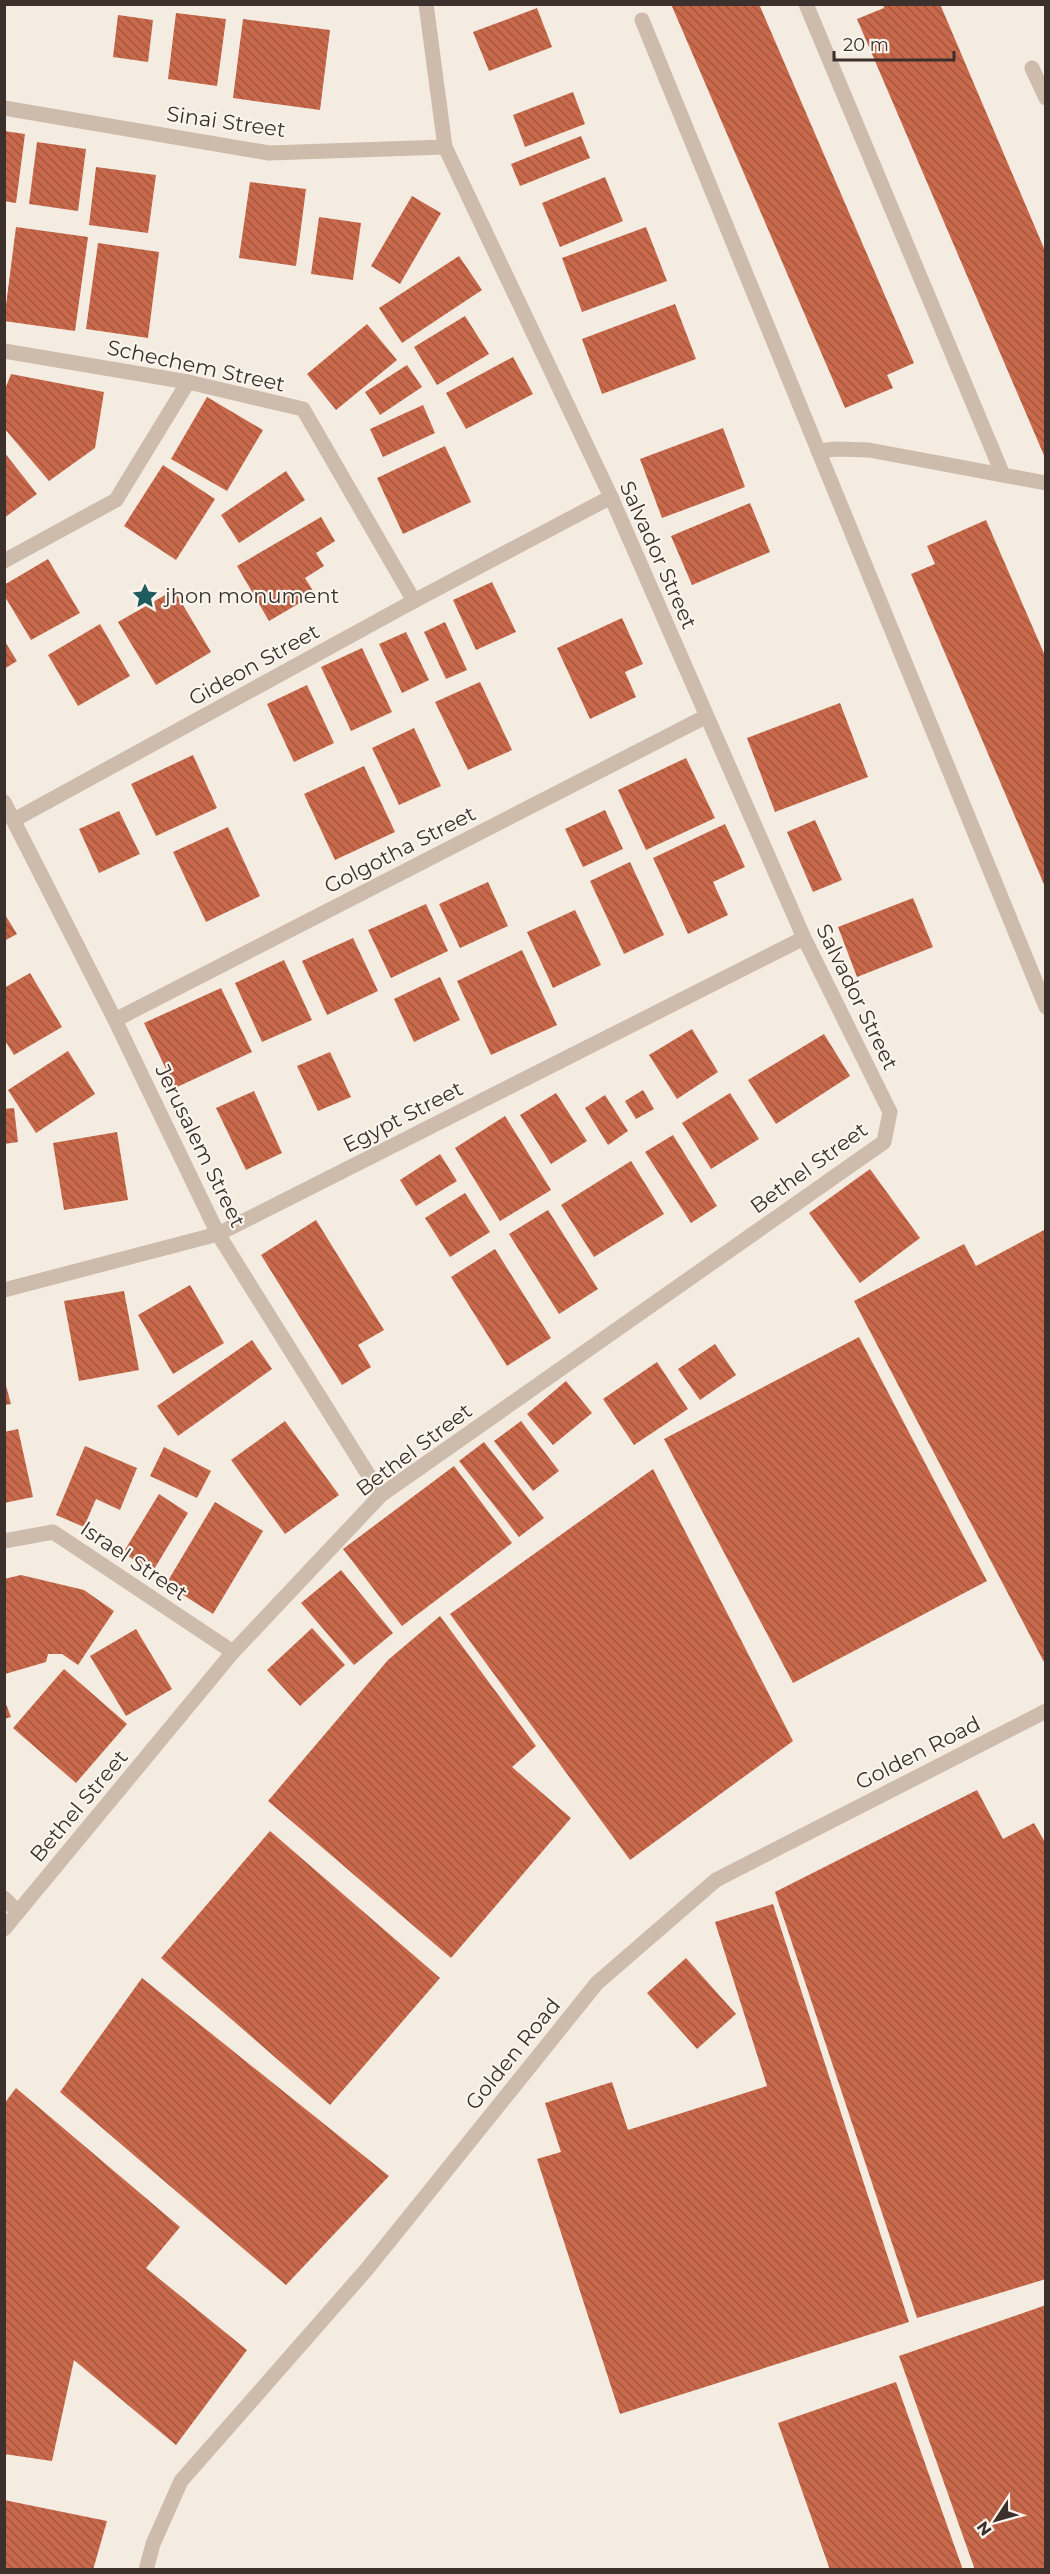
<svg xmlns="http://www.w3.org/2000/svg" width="1050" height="2574" font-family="Montserrat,sans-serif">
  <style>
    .building { fill: url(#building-back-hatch) }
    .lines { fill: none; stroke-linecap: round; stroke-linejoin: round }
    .service { stroke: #cdbbac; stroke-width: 15 }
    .minor { stroke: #cdbbac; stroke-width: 15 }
    .labels { text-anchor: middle; stroke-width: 4.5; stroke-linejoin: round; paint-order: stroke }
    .street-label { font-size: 21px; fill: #3b302b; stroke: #fbf5ee }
    .poi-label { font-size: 21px; fill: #3b302b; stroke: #fbf5ee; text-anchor: start }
  </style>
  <defs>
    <pattern id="building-back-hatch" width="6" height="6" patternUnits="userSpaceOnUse" patternTransform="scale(1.5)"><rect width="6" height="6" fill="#c8694b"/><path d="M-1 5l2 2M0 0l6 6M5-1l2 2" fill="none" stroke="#a4573f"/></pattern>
  </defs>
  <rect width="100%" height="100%" fill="#f4ebe1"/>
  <g class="building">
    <path d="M 671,4 L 759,4 L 914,363 L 887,375 L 893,388 L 845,408 Z"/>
    <path d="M 883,4 L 940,4 L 1046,253 L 1046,460 L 857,19 L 884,8 Z"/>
    <path d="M 537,8 L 552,47 L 489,71 L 473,32 Z"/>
    <path d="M 176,13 L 226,19 L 217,86 L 168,79 Z"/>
    <path d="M 118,15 L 153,20 L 148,62 L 113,57 Z"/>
    <path d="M 243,19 L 330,30 L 320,110 L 233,98 Z"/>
    <path d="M 573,92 L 585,124 L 525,147 L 513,115 Z"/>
    <path d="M 4,131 L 25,134 L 16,203 L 4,201 Z"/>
    <path d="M 581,136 L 590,158 L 520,186 L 511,164 Z"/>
    <path d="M 37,142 L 86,149 L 78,211 L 29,204 Z"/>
    <path d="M 96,167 L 156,175 L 148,233 L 89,225 Z"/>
    <path d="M 605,177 L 623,221 L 560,247 L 542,203 Z"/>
    <path d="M 250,182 L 306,189 L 296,266 L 239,258 Z"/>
    <path d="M 412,196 L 441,213 L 400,284 L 371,266 Z"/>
    <path d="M 319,217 L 361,223 L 353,280 L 311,274 Z"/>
    <path d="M 16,227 L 88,237 L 75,331 L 4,321 Z"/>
    <path d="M 646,227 L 667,281 L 582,312 L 562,258 Z"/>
    <path d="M 98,243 L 159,252 L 148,338 L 86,329 Z"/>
    <path d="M 459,256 L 482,290 L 402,343 L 379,308 Z"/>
    <path d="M 675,304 L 696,359 L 602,394 L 582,339 Z"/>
    <path d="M 465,316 L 489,354 L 437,385 L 414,347 Z"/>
    <path d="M 367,324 L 397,360 L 336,410 L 307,374 Z"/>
    <path d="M 513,357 L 533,394 L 466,429 L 446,393 Z"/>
    <path d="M 407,365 L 422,387 L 380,415 L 365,392 Z"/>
    <path d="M 11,374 L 104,392 L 95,448 L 49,481 L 4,428 L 4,392 Z"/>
    <path d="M 207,397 L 263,430 L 227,491 L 171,459 Z"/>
    <path d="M 423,405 L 435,433 L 383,457 L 370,429 Z"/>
    <path d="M 723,428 L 745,487 L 662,518 L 640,459 Z"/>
    <path d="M 445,446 L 471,502 L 403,534 L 377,478 Z"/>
    <path d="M 4,452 L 37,494 L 4,518 Z"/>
    <path d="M 163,465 L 215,499 L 176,560 L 124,526 Z"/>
    <path d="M 286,471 L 305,500 L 239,543 L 221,515 Z"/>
    <path d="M 750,503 L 770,552 L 692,585 L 671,536 Z"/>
    <path d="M 321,517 L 335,541 L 316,553 L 324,566 L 305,578 L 315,594 L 269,621 L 237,566 Z"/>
    <path d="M 986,520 L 1046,658 L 1046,889 L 911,574 L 935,564 L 927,546 Z"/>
    <path d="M 48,559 L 80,613 L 31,640 L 4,595 L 4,585 Z"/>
    <path d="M 492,582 L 516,632 L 476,650 L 453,600 Z"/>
    <path d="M 174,590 L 211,652 L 156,685 L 118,622 Z"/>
    <path d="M 622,618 L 643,664 L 625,672 L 636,697 L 590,719 L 557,648 Z"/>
    <path d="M 445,622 L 467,670 L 446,679 L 424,632 Z"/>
    <path d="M 100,624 L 130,676 L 78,706 L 48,655 Z"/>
    <path d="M 406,632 L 429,680 L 402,693 L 379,644 Z"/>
    <path d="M 4,640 L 17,661 L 4,669 Z"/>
    <path d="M 362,648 L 392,712 L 351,731 L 321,667 Z"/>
    <path d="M 480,682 L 512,750 L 468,770 L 435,702 Z"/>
    <path d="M 307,685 L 334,743 L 294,762 L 267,704 Z"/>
    <path d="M 840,703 L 868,777 L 775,812 L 747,738 Z"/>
    <path d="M 414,728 L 441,786 L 399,805 L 372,748 Z"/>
    <path d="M 193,755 L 217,808 L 156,836 L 131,784 Z"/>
    <path d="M 686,758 L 715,818 L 646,850 L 618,790 Z"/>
    <path d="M 364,766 L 395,832 L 335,860 L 304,794 Z"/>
    <path d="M 605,810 L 623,849 L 583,867 L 565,829 Z"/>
    <path d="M 119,811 L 140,854 L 99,873 L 79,829 Z"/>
    <path d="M 815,820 L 842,880 L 813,892 L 787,832 Z"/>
    <path d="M 725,824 L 745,867 L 713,882 L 728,915 L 688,934 L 653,858 Z"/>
    <path d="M 228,827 L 260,896 L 206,922 L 173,852 Z"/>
    <path d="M 630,862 L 664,935 L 624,954 L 590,881 Z"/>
    <path d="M 488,882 L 508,926 L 460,948 L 439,904 Z"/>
    <path d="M 913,898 L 933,947 L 857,977 L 838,927 Z"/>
    <path d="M 426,904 L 448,951 L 391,978 L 368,930 Z"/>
    <path d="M 575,910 L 601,965 L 553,988 L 527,932 Z"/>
    <path d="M 4,913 L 17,934 L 4,941 Z"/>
    <path d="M 353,938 L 378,991 L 327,1015 L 302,961 Z"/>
    <path d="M 522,950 L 557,1025 L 491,1055 L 457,981 Z"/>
    <path d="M 284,960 L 312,1020 L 262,1042 L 235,983 Z"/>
    <path d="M 30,973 L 62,1027 L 14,1055 L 4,1039 L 4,988 Z"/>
    <path d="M 440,977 L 460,1020 L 414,1042 L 394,999 Z"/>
    <path d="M 221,988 L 252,1052 L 175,1088 L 144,1023 Z"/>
    <path d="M 692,1029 L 718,1072 L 677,1099 L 649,1055 Z"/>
    <path d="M 824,1034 L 850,1076 L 776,1124 L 748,1080 Z"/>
    <path d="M 68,1051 L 95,1094 L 36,1133 L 8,1090 Z"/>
    <path d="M 330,1052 L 351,1097 L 318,1111 L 297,1066 Z"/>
    <path d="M 643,1090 L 654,1109 L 636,1119 L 625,1101 Z"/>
    <path d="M 254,1091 L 282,1153 L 246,1170 L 216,1108 Z"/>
    <path d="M 556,1093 L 587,1141 L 551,1164 L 520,1115 Z"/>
    <path d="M 730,1093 L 759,1139 L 711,1169 L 682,1123 Z"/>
    <path d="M 605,1095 L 628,1131 L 608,1145 L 585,1108 Z"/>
    <path d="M 14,1108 L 18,1142 L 4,1144 L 4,1109 Z"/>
    <path d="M 505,1116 L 551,1190 L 500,1221 L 455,1148 Z"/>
    <path d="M 117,1132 L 128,1200 L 64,1210 L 53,1143 Z"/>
    <path d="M 673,1135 L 717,1206 L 691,1223 L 645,1152 Z"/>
    <path d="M 440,1154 L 457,1181 L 416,1206 L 400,1180 Z"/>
    <path d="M 631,1161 L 664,1214 L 594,1257 L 561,1205 Z"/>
    <path d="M 870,1169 L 920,1238 L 860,1283 L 809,1213 Z"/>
    <path d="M 465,1193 L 490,1232 L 450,1257 L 425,1218 Z"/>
    <path d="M 548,1210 L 598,1289 L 559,1314 L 509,1234 Z"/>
    <path d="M 316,1220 L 384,1330 L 358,1345 L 371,1367 L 342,1385 L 261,1255 Z"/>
    <path d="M 1046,1229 L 1046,1661 L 1044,1662 L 854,1301 L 964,1244 L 976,1266 Z"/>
    <path d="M 495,1249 L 551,1338 L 507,1366 L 451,1277 Z"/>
    <path d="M 190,1285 L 224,1343 L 173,1374 L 138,1315 Z"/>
    <path d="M 124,1291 L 139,1370 L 79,1381 L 64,1301 Z"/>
    <path d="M 859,1337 L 987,1581 L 793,1683 L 664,1439 Z"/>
    <path d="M 252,1340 L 272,1369 L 178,1436 L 157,1406 Z"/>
    <path d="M 715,1344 L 736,1375 L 700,1400 L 678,1369 Z"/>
    <path d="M 657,1362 L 688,1409 L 634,1445 L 603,1399 Z"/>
    <path d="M 4,1378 L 11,1404 L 4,1405 Z"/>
    <path d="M 566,1381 L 592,1413 L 553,1445 L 527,1414 Z"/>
    <path d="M 285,1421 L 339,1495 L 285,1534 L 231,1460 Z"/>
    <path d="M 521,1421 L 559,1471 L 533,1491 L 494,1441 Z"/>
    <path d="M 18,1429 L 33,1497 L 4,1503 L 4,1432 Z"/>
    <path d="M 484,1442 L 544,1518 L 519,1537 L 459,1461 Z"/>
    <path d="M 85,1446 L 137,1468 L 120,1510 L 96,1499 L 84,1527 L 56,1515 Z"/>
    <path d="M 164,1447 L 211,1471 L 197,1498 L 150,1476 Z"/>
    <path d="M 454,1466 L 512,1543 L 402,1626 L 343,1549 Z"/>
    <path d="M 653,1469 L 793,1741 L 630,1860 L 450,1614 Z"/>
    <path d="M 159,1494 L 188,1513 L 153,1571 L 123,1553 Z"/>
    <path d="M 215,1502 L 263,1531 L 213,1614 L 166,1584 Z"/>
    <path d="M 341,1570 L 393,1633 L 354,1665 L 301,1603 Z"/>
    <path d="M 21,1575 L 84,1590 L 114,1611 L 78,1665 L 62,1654 L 48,1654 L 46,1662 L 5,1674 L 4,1579 Z"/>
    <path d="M 440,1616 L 536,1746 L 512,1767 L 571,1818 L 451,1958 L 268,1801 L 388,1660 Z"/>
    <path d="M 312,1628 L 345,1665 L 300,1706 L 267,1670 Z"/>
    <path d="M 136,1629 L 172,1689 L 126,1716 L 90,1656 Z"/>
    <path d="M 64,1669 L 127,1724 L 76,1783 L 13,1728 Z"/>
    <path d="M 4,1699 L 11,1717 L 4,1719 Z"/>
    <path d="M 977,1790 L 1003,1839 L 1034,1823 L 1046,1844 L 1046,2279 L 917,2318 L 775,1892 Z"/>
    <path d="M 270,1831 L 440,1978 L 330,2105 L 161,1958 Z"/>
    <path d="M 773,1904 L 909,2322 L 620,2414 L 537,2159 L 561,2152 L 545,2103 L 612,2082 L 628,2130 L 767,2086 L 715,1922 Z"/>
    <path d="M 686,1958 L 736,2014 L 697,2049 L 647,1993 Z"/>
    <path d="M 142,1978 L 389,2176 L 286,2285 L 60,2092 Z"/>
    <path d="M 16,2088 L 180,2227 L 146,2268 L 247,2350 L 176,2445 L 74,2360 L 52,2461 L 4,2454 L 4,2104 Z"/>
    <path d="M 1046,2305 L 1046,2570 L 975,2570 L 899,2356 Z"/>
    <path d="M 896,2382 L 963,2570 L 830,2570 L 778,2423 Z"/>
    <path d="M 4,2500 L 107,2521 L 93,2570 L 4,2570 Z"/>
  </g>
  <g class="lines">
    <g class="service">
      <path d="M 806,4 L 1003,475"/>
      <path d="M 642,20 L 1046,1007"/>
      <path d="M 1032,68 L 1046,98"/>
      <path d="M 818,451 L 836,449 L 869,450 L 1046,483"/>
    </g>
    <g class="minor">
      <path d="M 4,108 L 269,153 L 445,147"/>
      <path d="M 4,351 L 188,382 L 303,409 L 414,601"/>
      <path d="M 4,561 L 116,500 L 188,382"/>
      <path d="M 4,802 L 115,1020 L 218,1234 L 381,1495"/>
      <path d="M 14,820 L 414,601 L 611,497"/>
      <path d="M 115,1020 L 705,717"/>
      <path d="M 4,1290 L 218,1234 L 804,938"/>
      <path d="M 4,1541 L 53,1532 L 233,1652"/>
      <path d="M 4,1898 L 18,1912"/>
      <path d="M 4,1929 L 233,1652 L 381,1495 L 884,1142 L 890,1112 L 804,938 L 611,497 L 445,147 L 426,4"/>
      <path d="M 146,2570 L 153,2544 L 181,2481 L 367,2269 L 597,1983 L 716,1880 L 1046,1711"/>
    </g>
  </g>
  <defs>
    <g id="sight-bare" transform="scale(2.07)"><path d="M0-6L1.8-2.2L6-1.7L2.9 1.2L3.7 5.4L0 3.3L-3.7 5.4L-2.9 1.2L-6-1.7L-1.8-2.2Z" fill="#1f5a5e" stroke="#fbf5ee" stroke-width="2.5" paint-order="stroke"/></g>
  </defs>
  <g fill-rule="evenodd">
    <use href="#sight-bare" x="145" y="596"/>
  </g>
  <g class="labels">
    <g class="street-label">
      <text transform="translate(226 122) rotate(8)" y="7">Sinai Street</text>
      <text transform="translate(196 366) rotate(12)" y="7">Schechem Street</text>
      <text transform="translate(658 555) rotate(66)" y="7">Salvador Street</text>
      <text transform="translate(254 665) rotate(-29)" y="7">Gideon Street</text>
      <text transform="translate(400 850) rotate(-27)" y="7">Golgotha Street</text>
      <text transform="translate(857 997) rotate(64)" y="7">Salvador Street</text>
      <text transform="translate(403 1117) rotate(-27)" y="7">Egypt Street</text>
      <text transform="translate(200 1146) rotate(64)" y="7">Jerusalem Street</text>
      <text transform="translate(809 1168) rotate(-36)" y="7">Bethel Street</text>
      <text transform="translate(414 1450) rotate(-37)" y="7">Bethel Street</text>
      <text transform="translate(134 1561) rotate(34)" y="7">Israel Street</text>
      <text transform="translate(918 1753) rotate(-27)" y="7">Golden Road</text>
      <text transform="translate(79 1806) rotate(-50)" y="7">Bethel Street</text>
      <text transform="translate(513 2054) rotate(-51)" y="7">Golden Road</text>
    </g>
    <g class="poi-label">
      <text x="165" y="603">jhon monument</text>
    </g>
  </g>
  <rect width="1050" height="2574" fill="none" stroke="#3b302b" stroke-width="12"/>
  <g transform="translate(996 2520) rotate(234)" stroke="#fbf5ee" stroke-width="4.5" paint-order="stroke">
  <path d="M0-4.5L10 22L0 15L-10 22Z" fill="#3b302b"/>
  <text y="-9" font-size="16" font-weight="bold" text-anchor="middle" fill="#3b302b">N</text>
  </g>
  <path d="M834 51v9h120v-9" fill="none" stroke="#3b302b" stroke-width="3"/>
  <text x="843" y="51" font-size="18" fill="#3b302b" stroke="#fbf5ee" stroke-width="4.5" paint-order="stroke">20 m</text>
</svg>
